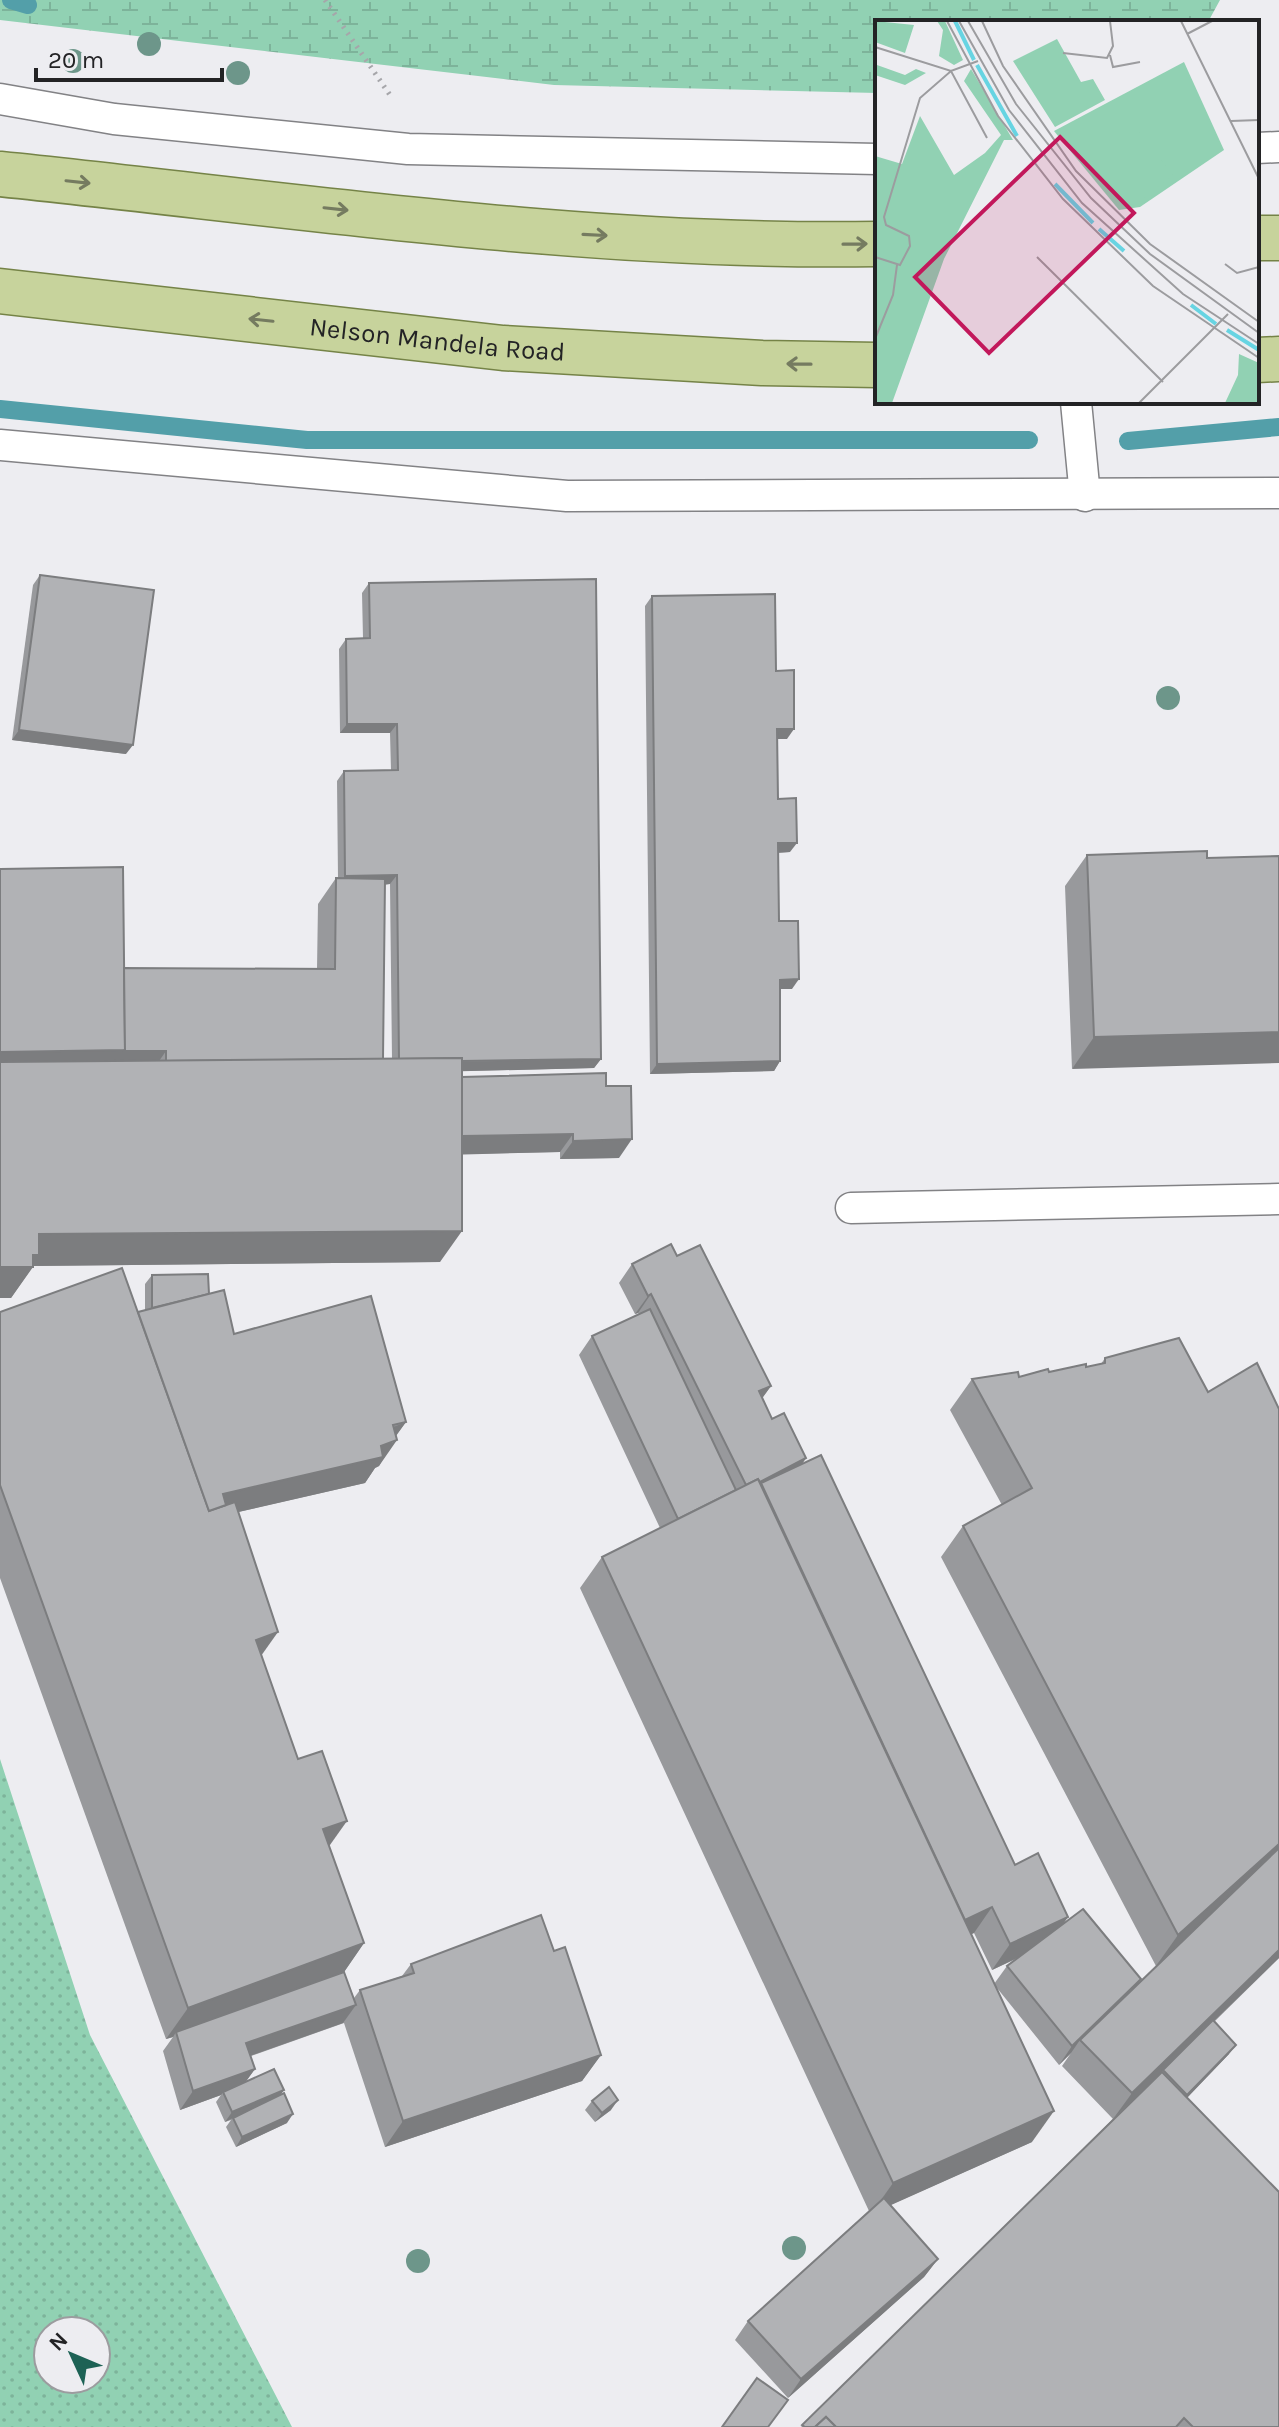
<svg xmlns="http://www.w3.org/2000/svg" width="1279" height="2427" font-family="Karla,sans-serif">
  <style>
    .grass { fill: url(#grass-dots); fill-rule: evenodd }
    .wetland { fill: url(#wetland-marsh) }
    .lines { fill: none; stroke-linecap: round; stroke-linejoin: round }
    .stream { stroke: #539fa9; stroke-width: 18 }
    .lane-casing { stroke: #828285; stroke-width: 33 }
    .primary-casing { stroke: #758347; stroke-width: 47 }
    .path { stroke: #a6a6aa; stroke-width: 5; stroke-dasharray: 2 6; stroke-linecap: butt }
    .lane { stroke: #fff; stroke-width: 30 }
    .primary { stroke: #c7d39c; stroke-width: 44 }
    .tree { fill: #6d968a }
    .wall { fill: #98999c; fill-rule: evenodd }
    .shaded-wall { fill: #7c7d7f }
    .building { fill: #b1b2b5; stroke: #7c7d7f; stroke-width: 2 }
    .oneway { stroke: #757b60 }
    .labels { text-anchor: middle; stroke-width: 6; stroke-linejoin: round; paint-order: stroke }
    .street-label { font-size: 26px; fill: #232325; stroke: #ededf1 }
    .inset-river { fill: none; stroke: #67d4e2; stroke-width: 4 }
    .inset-road { fill: none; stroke: #9c9c9f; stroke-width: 2 }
    .view { fill: #c2185b; fill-opacity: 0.15; stroke: #c2185b; stroke-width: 4 }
    .inset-edge { fill: none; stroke: #232325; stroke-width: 4 }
  </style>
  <defs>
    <pattern id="grass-dots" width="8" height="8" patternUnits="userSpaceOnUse" patternTransform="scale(2)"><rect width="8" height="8" fill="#91d1b3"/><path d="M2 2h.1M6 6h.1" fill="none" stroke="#7db39a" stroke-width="1.8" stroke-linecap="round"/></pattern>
    <pattern id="wetland-marsh" width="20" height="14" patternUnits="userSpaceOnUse" patternTransform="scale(2)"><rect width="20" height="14" fill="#91d1b3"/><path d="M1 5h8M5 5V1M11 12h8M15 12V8" fill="none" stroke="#7db39a"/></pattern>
  </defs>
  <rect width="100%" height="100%" fill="#ededf1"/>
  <path class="grass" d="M 0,1759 L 90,2035 L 292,2427 L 0,2427 ZM 48,2331 L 96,2331 L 96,2379 L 48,2379 Z"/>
  <path class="wetland" d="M 0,0 L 1220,0 L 1208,22 L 877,22 L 877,93 L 554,85 L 0,20 Z"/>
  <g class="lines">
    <g class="stream">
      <path d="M 11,0 L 28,5"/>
      <path d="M 0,409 L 307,440 L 1029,440"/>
      <path d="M 1128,441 L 1279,427"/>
    </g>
    <g class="lane-casing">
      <g id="lane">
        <path d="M 0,99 L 114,119 L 408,149 L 877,159"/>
        <path d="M 1257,148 L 1279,147"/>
        <path d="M 1076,402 L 1085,496"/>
        <path d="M 0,445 L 567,496 L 1279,493"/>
        <path d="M 851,1208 L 1279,1199"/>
      </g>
    </g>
    <g class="primary-casing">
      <g id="primary">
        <path d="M 0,174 C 291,204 584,249 877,244"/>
        <path d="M 1257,238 L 1279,238"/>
        <path id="s1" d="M 0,291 L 503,348 L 762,363 L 877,365"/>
        <path d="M 1257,360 L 1279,359"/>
      </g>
    </g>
    <path class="path" d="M 325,0 L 392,98"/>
    <use href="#lane" class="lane"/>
    <use href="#primary" class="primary"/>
  </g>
  <g class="tree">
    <circle cx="149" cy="44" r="12"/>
    <circle cx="73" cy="61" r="12"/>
    <circle cx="238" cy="73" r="12"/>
    <circle cx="1168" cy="698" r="12"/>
    <circle cx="794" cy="2248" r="12"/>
    <circle cx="418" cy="2261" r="12"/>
  </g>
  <g class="wall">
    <path d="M 40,575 L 126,754 L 12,740 L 33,585 Z"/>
    <path d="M 369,583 L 601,1059 L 594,1068 L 462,1071 L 462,1077 L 606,1086 L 619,1158 L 560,1159 L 560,1152 L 462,1154 L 440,1262 L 33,1266 L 11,1298 L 0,1298 L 0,869 L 124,968 L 317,969 L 318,904 L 336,878 L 338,878 L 337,781 L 344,771 L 391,770 L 390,733 L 340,733 L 339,649 L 346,639 L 363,638 L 362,593 ZM 390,884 L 392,1059 L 383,1059 L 385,885 Z"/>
    <path d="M 652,596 L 776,671 L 787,739 L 777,739 L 778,799 L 790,852 L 778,853 L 779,921 L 792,989 L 780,989 L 780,1061 L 774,1071 L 650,1074 L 645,606 Z"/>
    <path d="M 1087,855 L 1207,858 L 1279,856 L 1072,1069 L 1065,886 Z"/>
    <path d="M 677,1256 L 771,1386 L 762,1398 L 772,1419 L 806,1458 L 802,1464 L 1015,1865 L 1068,1917 L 1063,1924 L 1141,1979 L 1136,1986 L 1174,1950 L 1156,1966 L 941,1557 L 963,1526 L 1002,1505 L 950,1410 L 972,1379 L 1019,1377 L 1086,1367 L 1101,1364 L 1105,1358 L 1208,1392 L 1279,1409 L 1279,1958 L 1214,2022 L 1229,2054 L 1187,2098 L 1279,2427 L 801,2427 L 1113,2119 L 1062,2066 L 1071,2053 L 1059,2065 L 997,1988 L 1032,2142 L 890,2205 L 938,2259 L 924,2277 L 788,2398 L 735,2340 L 748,2321 L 869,2211 L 580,1588 L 602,1557 L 660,1528 L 579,1355 L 592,1336 L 639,1314 L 638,1313 L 635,1314 L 619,1283 L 632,1264 ZM 974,1933 L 992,1970 L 1018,1958 L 1007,1966 L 994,1984 L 971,1934 Z"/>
    <path d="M 152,1275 L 209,1294 L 234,1334 L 406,1422 L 396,1435 L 379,1466 L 375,1468 L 365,1483 L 238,1512 L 261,1656 L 364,1943 L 344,1972 L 354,1998 L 360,1990 L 402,1976 L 411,1964 L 554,1951 L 601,2055 L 582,2081 L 385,2147 L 344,2023 L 251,2056 L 255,2069 L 245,2082 L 284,2090 L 280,2094 L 287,2123 L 236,2147 L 226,2127 L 231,2120 L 225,2122 L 216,2102 L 221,2095 L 180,2110 L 163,2051 L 173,2037 L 166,2039 L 0,1578 L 0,1312 L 138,1312 L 145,1310 L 145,1284 Z"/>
    <path d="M 592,2101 L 611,2110 L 595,2122 L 585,2110 Z"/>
  </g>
  <g class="shaded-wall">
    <path d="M 347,724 L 397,724 L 390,733 L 340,733 Z"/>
    <path d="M 777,729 L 794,729 L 787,739 L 770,739 Z"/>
    <path d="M 19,730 L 133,745 L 126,754 L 12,740 Z"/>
    <path d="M 778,843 L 797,843 L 790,852 L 771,853 Z"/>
    <path d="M 397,875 L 390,884 L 338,885 L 345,876 Z"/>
    <path d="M 799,979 L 792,989 L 773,989 L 780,980 Z"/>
    <path d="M 1279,1032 L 1279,1063 L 1072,1069 L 1094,1037 Z"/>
    <path d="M 125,1050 L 166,1051 L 148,1077 L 0,1083 L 0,1052 Z"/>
    <path d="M 601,1059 L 594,1068 L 392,1073 L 399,1063 Z"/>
    <path d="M 780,1061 L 774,1071 L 650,1074 L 657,1064 Z"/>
    <path d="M 573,1134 L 560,1152 L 445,1155 L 458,1136 Z"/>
    <path d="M 632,1139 L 619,1158 L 560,1159 L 573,1141 Z"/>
    <path d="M 462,1231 L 440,1262 L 31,1266 L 33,1267 L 11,1298 L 0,1298 L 0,1267 L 39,1234 Z"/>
    <path d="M 651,1294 L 638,1313 L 635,1314 L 648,1296 Z"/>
    <path d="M 771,1386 L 758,1404 L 759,1391 Z"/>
    <path d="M 406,1422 L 391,1443 L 397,1440 L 379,1466 L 375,1468 L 365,1483 L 221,1516 L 223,1494 Z"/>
    <path d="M 806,1458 L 793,1477 L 747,1488 Z"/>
    <path d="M 278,1632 L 256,1663 L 256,1640 Z"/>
    <path d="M 347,1821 L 325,1852 L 323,1829 Z"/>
    <path d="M 1279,1844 L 1279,1856 L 1156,1966 L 1178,1935 Z"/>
    <path d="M 992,1907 L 974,1933 L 943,1947 L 961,1921 Z"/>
    <path d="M 1068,1917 L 1050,1942 L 992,1970 L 1010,1944 Z"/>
    <path d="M 364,1943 L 342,1975 L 176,2032 L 173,2037 L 166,2039 L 188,2008 Z"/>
    <path d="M 1279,1950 L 1279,1958 L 1113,2119 L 1132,2093 Z"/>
    <path d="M 1141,1979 L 1128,1998 L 1080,2040 L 1071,2053 L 1059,2065 L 1072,2046 Z"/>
    <path d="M 356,2005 L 343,2023 L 233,2062 L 246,2043 Z"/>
    <path d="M 1236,2045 L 1229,2054 L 1180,2105 L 1187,2095 Z"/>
    <path d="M 601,2055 L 582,2081 L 385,2147 L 403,2121 Z"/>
    <path d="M 255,2069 L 242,2087 L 223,2092 L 221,2095 L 180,2110 L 193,2091 Z"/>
    <path d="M 284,2090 L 277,2100 L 233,2118 L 225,2122 L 232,2112 Z"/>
    <path d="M 618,2100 L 611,2110 L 595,2122 L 602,2113 Z"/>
    <path d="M 1054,2111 L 1032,2142 L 871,2214 L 893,2183 Z"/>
    <path d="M 293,2114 L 287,2123 L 236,2147 L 242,2137 Z"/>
    <path d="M 938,2259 L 924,2277 L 788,2398 L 801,2379 Z"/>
  </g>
  <g class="building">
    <path d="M 40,575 L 154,590 L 133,745 L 19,730 Z"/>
    <path d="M 596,579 L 601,1059 L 462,1061 L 462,1058 L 399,1059 L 397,875 L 345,876 L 344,771 L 398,770 L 397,724 L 347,724 L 346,639 L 370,638 L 369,583 Z"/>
    <path d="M 775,594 L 776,671 L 794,670 L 794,729 L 777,729 L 778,799 L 796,798 L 797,843 L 778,843 L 779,921 L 798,921 L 799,979 L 780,980 L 780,1061 L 657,1064 L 652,596 Z"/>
    <path d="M 1207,851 L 1207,858 L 1279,856 L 1279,1032 L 1094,1037 L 1087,855 Z"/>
    <path d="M 123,867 L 125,1050 L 0,1052 L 0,869 Z"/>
    <path d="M 336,878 L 385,879 L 383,1059 L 166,1061 L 166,1051 L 123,1051 L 125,1050 L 124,968 L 335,969 Z"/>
    <path d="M 462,1058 L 462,1231 L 39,1234 L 39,1255 L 33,1255 L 33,1267 L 0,1267 L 0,1062 Z"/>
    <path d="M 606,1073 L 606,1086 L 631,1086 L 632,1139 L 573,1141 L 573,1134 L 462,1136 L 462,1077 Z"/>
    <path d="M 671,1244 L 677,1256 L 700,1245 L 771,1386 L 759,1391 L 772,1419 L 784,1413 L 806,1458 L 760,1482 L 758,1479 L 746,1485 L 651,1294 L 648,1296 L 632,1264 Z"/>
    <path d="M 122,1268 L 209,1511 L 235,1502 L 278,1632 L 256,1640 L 298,1759 L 322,1751 L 347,1821 L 323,1829 L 364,1943 L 188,2008 L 0,1485 L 0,1312 Z"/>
    <path d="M 208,1274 L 209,1294 L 152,1308 L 152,1275 Z"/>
    <path d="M 224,1290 L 234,1334 L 371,1296 L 406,1422 L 393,1425 L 397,1440 L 381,1446 L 383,1457 L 223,1494 L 226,1505 L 209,1511 L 138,1312 Z"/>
    <path d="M 650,1309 L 736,1490 L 678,1519 L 592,1336 Z"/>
    <path d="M 1179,1338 L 1208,1392 L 1257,1363 L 1279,1409 L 1279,1844 L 1178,1935 L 963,1526 L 1032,1488 L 972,1379 L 1018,1372 L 1019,1377 L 1048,1369 L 1049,1372 L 1086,1364 L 1086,1367 L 1105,1363 L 1105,1358 Z"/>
    <path d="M 821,1455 L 1015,1865 L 1038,1853 L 1068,1917 L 1010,1944 L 992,1907 L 965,1920 L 761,1483 Z"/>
    <path d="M 758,1479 L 1054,2111 L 893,2183 L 602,1557 Z"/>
    <path d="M 1279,1848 L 1279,1950 L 1132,2093 L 1080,2040 Z"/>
    <path d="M 1083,1909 L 1141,1979 L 1072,2046 L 1007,1966 Z"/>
    <path d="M 541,1915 L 554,1951 L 565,1947 L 601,2055 L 403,2121 L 360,1990 L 414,1973 L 411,1964 Z"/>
    <path d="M 344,1972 L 356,2005 L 246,2043 L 255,2069 L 193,2091 L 176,2032 Z"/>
    <path d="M 1213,2020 L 1236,2045 L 1187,2095 L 1163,2070 Z"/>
    <path d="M 274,2069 L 284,2090 L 232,2112 L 223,2092 Z"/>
    <path d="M 1162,2072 L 1279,2192 L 1279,2427 L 1193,2427 L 1184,2418 L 1176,2427 L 836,2427 L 826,2417 L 815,2427 L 805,2427 L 802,2425 Z"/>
    <path d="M 609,2087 L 618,2100 L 602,2113 L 592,2101 Z"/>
    <path d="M 284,2093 L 293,2114 L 242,2137 L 233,2118 Z"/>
    <path d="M 884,2198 L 938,2259 L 801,2379 L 748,2321 Z"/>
    <path d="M 757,2378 L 788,2400 L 768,2427 L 722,2427 Z"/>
    <path d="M 826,2417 L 836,2427 L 815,2427 Z"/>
  </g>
  <defs><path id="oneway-shaft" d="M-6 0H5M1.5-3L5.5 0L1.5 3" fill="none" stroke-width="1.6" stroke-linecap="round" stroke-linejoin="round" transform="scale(2)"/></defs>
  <g class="oneway">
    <use href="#oneway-shaft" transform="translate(78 182) rotate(6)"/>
    <use href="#oneway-shaft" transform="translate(336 209) rotate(6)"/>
    <use href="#oneway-shaft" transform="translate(595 235) rotate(3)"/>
    <use href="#oneway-shaft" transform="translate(855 244) rotate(-1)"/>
    <use href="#oneway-shaft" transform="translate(261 320) rotate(-174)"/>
    <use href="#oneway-shaft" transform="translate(799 364) rotate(-179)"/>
  </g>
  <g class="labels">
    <g class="street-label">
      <text dy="9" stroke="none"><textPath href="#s1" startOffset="440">Nelson Mandela Road</textPath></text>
    </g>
  </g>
  <g transform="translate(875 20)">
    <rect width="384" height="384" fill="#ededf1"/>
    <path d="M 0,1 L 39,5 L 30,33 L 0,22 ZM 62,1 L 70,1 L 88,40 L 79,45 L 64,36 L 68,10 ZM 182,19 L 206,62 L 218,59 L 230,80 L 180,107 L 138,41 ZM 2,45 L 30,55 L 41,49 L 51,53 L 30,65 L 0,55 ZM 96,49 L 138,120 L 129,120 L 69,239 L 17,383 L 0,383 L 0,136 L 27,144 L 45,96 L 79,155 L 110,133 L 126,115 L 89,61 ZM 364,334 L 384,343 L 384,383 L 350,383 L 363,355 Z" fill="#91d1b3"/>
    <path d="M 309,42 L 349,130 L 265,187 L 244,190 L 179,111 Z" fill="#91d1b3"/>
    <path d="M 261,108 L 298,155 L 255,189 L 217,141 Z" fill="#91d1b3"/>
    <path class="inset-river" d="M 80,1 L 99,40M 102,45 L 142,116M 180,164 L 218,203M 224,209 L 249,231M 316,285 L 341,304M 352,310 L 384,330"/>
    <path class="inset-road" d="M 72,1 L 123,96 L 188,179 L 278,266 L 384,338M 84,1 L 134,90 L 207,183 L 308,274 L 384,324M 93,1 L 141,84 L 216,178 L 275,234 L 384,313M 107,1 L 128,46 L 201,151 L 275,224 L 384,302M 306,1 L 384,159M 312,14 L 337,1M 0,27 L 76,51 L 103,41M 188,33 L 232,38 L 238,26 L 235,1M 235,35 L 238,47 L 265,42M 356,101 L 384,100M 0,237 L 25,245 L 35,226 L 34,216 L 11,205 L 9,197 L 45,78 L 76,51 L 112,118M 162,237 L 288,362M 350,244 L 362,253 L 384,247M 0,319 L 18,275 L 22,245M 264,383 L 353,294"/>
    <path class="view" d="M 185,117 L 259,193 L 114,333 L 40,257 Z"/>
    <rect width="384" height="384" class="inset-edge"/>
  </g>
  <g transform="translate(72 2355) rotate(314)"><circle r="38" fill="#ededf1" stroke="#9c9c9f" stroke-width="2"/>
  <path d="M0-6L14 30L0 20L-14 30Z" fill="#1d6255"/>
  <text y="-12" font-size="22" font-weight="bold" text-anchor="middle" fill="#232325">N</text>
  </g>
  <path d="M36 68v12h186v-12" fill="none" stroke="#232325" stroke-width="4"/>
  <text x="48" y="68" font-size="24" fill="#232325" stroke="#ededf1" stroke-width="6" paint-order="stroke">20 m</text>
</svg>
